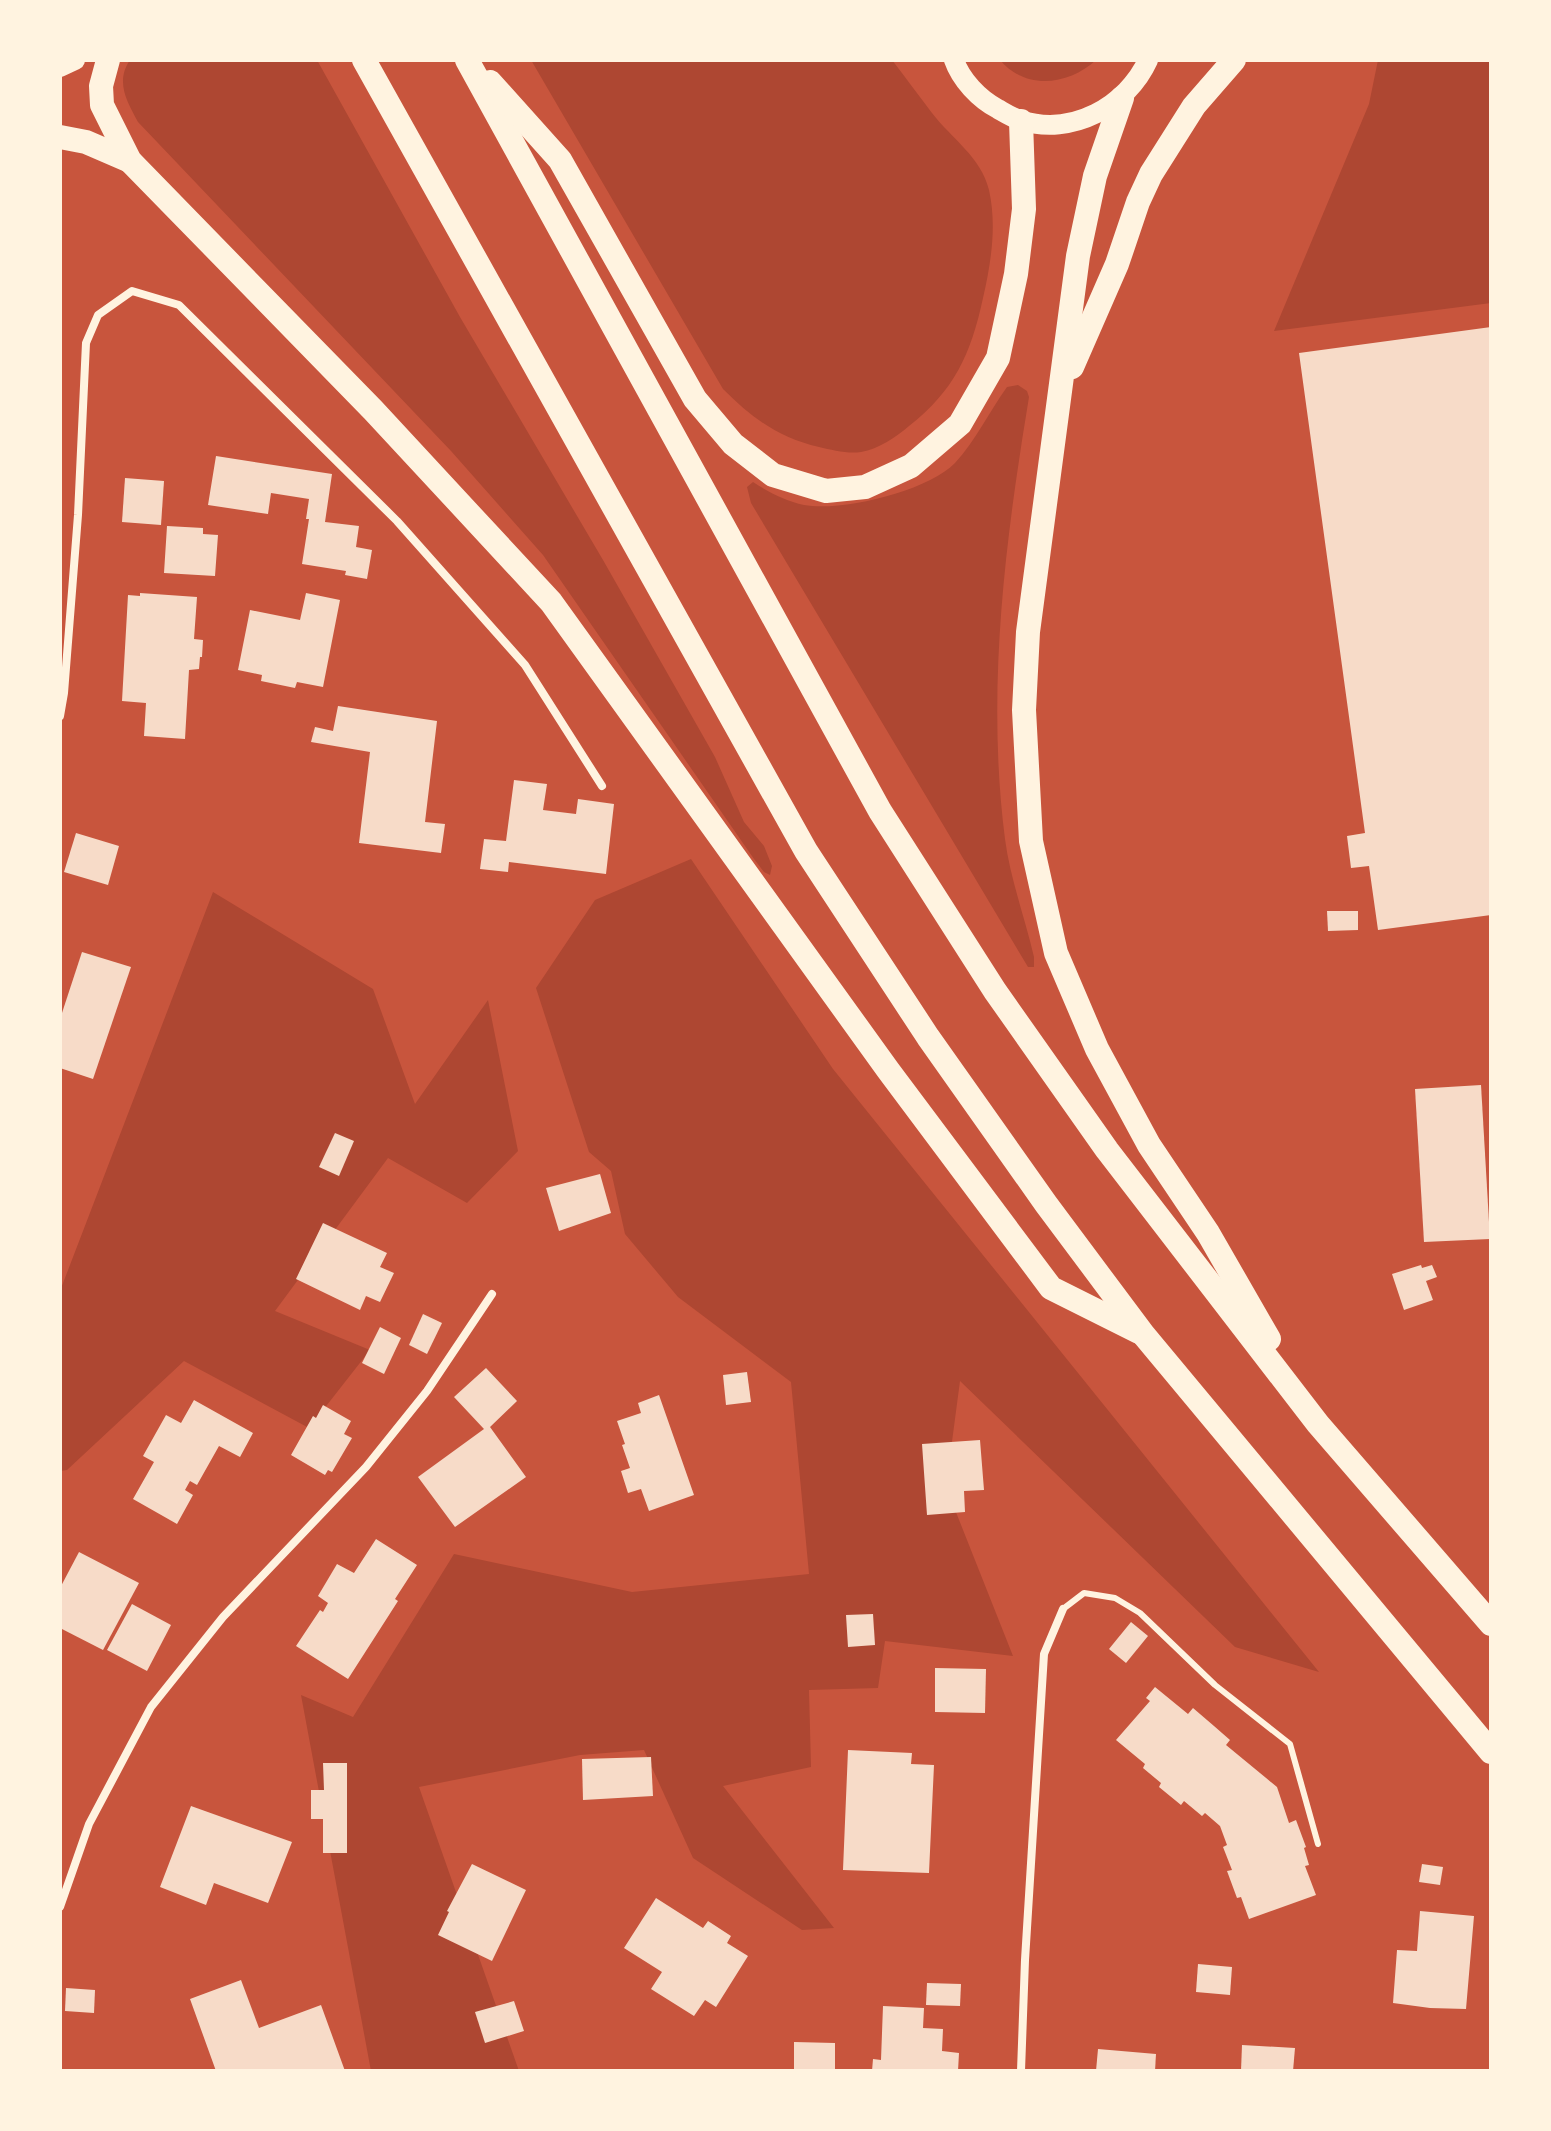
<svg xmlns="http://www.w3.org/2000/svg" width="1551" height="2131" font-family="'Work Sans',sans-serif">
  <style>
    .green { fill: #ae4732 }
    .building { fill: #f7dbc8 }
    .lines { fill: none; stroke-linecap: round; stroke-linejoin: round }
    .service { stroke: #fff3e0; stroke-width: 6 }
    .minor { stroke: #fff3e0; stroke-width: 8 }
    .primary { stroke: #fff3e0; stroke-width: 20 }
    .motorway { stroke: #fff3e0; stroke-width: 24 }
  </style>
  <rect width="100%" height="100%" fill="#c8553d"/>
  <g class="green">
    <path d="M 130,60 L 317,60 L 460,317 L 603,560 L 715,757 L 744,822 L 764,846 L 772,866 L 770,875 L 764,872 L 754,859 L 543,555 L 451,451 L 138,122 C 127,101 115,82 130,60 Z"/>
    <path d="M 531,60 L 892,60 C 906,78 919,96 932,113 C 952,139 981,157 989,190 C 997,226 991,263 983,298 C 971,354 954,391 909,426 C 896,437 879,449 861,452 C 848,454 832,450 819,447 C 779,438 752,418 723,389 Z"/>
    <path d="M 1000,60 L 1096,60 C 1069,85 1026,91 1000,60 Z"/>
    <path d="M 1378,60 L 1491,60 L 1491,303 L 1274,331 L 1369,104 Z"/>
    <path d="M 1018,385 L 1027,391 L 1029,397 C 1005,542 986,691 1005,839 C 1010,878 1025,918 1034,957 L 1034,967 L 1028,967 L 751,503 L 747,487 L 753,482 C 768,492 786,501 804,505 C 842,512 928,491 955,463 C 976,440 989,412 1007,387 Z"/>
    <path d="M 691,859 L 833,1069 L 1319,1672 L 1235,1647 L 960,1381 L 946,1487 L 1013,1656 L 885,1641 L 878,1688 L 809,1690 L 811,1767 L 723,1786 L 834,1928 L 802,1930 L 693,1858 L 644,1750 L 580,1755 L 419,1787 L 519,2071 L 371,2071 L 301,1695 L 353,1717 L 454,1554 L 632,1592 L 809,1574 L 791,1382 L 678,1297 L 625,1234 L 611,1171 L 589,1152 L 536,988 L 595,900 Z"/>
    <path d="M 213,892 L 373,989 L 415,1104 L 488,1000 L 518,1151 L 467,1203 L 388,1158 L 275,1311 L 370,1350 L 309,1428 L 184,1361 L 67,1470 L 60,1471 L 60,1291 Z"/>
  </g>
  <g class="building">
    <path d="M 1491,327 L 1491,915 L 1378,930 L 1369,866 L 1351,868 L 1347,836 L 1365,833 L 1299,353 Z"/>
    <path d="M 216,456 L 332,474 L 325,522 L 359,526 L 356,547 L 372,550 L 367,579 L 345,575 L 346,571 L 302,564 L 309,519 L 306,519 L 309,499 L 271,493 L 268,514 L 208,505 Z"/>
    <path d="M 125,478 L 164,481 L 161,525 L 122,522 Z"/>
    <path d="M 167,526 L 203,528 L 203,534 L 218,535 L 215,576 L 164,573 Z"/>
    <path d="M 140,593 L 197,597 L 194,639 L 203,640 L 202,657 L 200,657 L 199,669 L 189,670 L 185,739 L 144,736 L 146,703 L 122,701 L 128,595 L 140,596 Z"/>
    <path d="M 306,593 L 340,600 L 323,687 L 297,682 L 295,688 L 261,681 L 262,675 L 238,670 L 250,610 L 300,620 Z"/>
    <path d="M 338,706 L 437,721 L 425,822 L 445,824 L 441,853 L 359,843 L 370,752 L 311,742 L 315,727 L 333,731 Z"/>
    <path d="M 514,780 L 547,784 L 543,810 L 576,814 L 578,799 L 614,804 L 606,874 L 509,862 L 508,872 L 480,869 L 484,839 L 506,841 Z"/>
    <path d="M 76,833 L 119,846 L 108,885 L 64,872 Z"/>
    <path d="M 1327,911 L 1358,911 L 1358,930 L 1328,931 Z"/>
    <path d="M 82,952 L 131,967 L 93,1079 L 60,1068 L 60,1019 Z"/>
    <path d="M 1481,1085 L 1490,1239 L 1424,1242 L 1415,1089 Z"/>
    <path d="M 335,1133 L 354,1141 L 339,1176 L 319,1167 Z"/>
    <path d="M 600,1174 L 611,1213 L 559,1231 L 546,1188 Z"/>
    <path d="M 323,1223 L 387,1253 L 380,1267 L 394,1273 L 380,1302 L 366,1296 L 360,1310 L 296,1279 Z"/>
    <path d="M 1421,1265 L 1422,1268 L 1432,1265 L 1437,1277 L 1426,1281 L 1433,1300 L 1404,1310 L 1392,1274 Z"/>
    <path d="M 423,1314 L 442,1323 L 427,1354 L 409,1345 Z"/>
    <path d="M 380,1327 L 401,1338 L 384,1374 L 362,1363 Z"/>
    <path d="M 486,1368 L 517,1401 L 490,1427 L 526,1477 L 455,1527 L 418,1477 L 484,1429 L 454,1397 Z"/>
    <path d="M 747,1372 L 751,1402 L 726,1405 L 723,1375 Z"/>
    <path d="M 659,1395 L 694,1495 L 649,1511 L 641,1489 L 628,1493 L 621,1471 L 630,1468 L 622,1445 L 625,1444 L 617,1421 L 641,1413 L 638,1403 Z"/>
    <path d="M 194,1400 L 253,1433 L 240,1457 L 219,1446 L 197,1485 L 190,1481 L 185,1490 L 193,1495 L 177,1524 L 133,1499 L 154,1462 L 143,1456 L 166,1415 L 181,1423 Z"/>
    <path d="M 323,1405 L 351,1421 L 344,1434 L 352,1438 L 332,1472 L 328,1470 L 325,1475 L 291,1455 L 313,1416 L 316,1418 Z"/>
    <path d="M 980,1440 L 984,1490 L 964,1491 L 965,1512 L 927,1515 L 922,1444 Z"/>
    <path d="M 376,1539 L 417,1565 L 395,1599 L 398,1601 L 348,1679 L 296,1646 L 320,1610 L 323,1612 L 328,1603 L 318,1596 L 337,1564 L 354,1573 Z"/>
    <path d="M 79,1552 L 139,1583 L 103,1650 L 60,1628 L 60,1588 Z"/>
    <path d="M 132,1604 L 171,1625 L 147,1671 L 107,1650 Z"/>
    <path d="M 873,1614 L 875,1645 L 848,1647 L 846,1615 Z"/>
    <path d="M 1131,1622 L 1148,1636 L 1126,1663 L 1109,1649 Z"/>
    <path d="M 935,1668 L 986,1669 L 985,1713 L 935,1712 Z"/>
    <path d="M 1155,1687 L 1188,1714 L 1193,1708 L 1214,1726 L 1230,1740 L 1226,1745 L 1277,1787 L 1289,1823 L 1296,1820 L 1306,1847 L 1304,1848 L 1309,1865 L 1305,1866 L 1316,1895 L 1249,1919 L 1241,1897 L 1237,1898 L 1227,1871 L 1232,1870 L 1223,1847 L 1227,1845 L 1220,1826 L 1205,1813 L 1202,1816 L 1184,1801 L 1181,1805 L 1159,1787 L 1161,1783 L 1143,1768 L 1145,1764 L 1116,1740 L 1150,1701 L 1146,1698 Z"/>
    <path d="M 848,1750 L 912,1753 L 911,1764 L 934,1765 L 929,1873 L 843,1870 Z"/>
    <path d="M 651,1757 L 653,1796 L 583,1800 L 582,1759 Z"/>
    <path d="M 323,1763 L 347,1763 L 347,1853 L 323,1853 L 323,1819 L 311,1819 L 311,1790 L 324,1790 Z"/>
    <path d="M 191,1806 L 292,1842 L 268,1903 L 214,1883 L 206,1905 L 160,1887 Z"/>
    <path d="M 472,1864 L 526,1890 L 492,1961 L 438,1935 L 449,1912 L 447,1911 Z"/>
    <path d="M 1422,1864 L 1443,1867 L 1440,1885 L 1419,1882 Z"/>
    <path d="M 656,1898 L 703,1928 L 708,1921 L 731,1936 L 727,1943 L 748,1956 L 716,2007 L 705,2000 L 694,2016 L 651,1989 L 662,1972 L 624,1948 Z"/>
    <path d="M 1420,1911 L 1474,1916 L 1466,2009 L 1430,2008 L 1393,2003 L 1397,1950 L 1417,1951 Z"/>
    <path d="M 1198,1964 L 1232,1967 L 1230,1995 L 1196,1992 Z"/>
    <path d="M 241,1980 L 259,2028 L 321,2005 L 345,2071 L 216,2071 L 190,1999 Z"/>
    <path d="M 927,1983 L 961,1984 L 960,2006 L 926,2005 Z"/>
    <path d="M 66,1988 L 95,1990 L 94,2013 L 65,2011 Z"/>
    <path d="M 514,2001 L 524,2031 L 485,2043 L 475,2012 Z"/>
    <path d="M 883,2006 L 924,2008 L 923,2028 L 943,2029 L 942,2051 L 959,2053 L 958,2071 L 872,2071 L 873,2059 L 881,2060 Z"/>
    <path d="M 794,2042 L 835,2043 L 835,2071 L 794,2071 Z"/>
    <path d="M 1242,2045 L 1295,2048 L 1293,2071 L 1241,2071 Z"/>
    <path d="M 1098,2049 L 1156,2054 L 1155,2071 L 1096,2071 Z"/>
  </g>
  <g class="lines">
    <path class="service" d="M 1063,1609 L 1084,1593 L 1115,1598 L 1140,1613 L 1215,1685 L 1290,1744 L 1318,1844"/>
    <g class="minor">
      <path d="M 60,716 L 64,693 L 78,515 L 86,343 L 98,315 L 132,291 L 179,305 L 397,521 L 525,665 L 602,786"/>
      <path d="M 60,1907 L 89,1824 L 151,1707 L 223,1617 L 366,1467 L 427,1391 L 492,1294"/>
      <path d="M 1021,2071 L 1025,1960 L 1044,1654 L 1063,1609"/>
    </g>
    <g class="primary">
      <path d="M 954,60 C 961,80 979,99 998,109 C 1005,113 1013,118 1020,120 C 1072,137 1127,106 1148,60"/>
      <path d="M 60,67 L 75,60"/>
    </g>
    <g class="motorway">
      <path d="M 108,60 L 101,86 L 102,105 L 130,161 L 373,410 L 551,602 L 888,1070 L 1051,1288 L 1139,1332"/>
      <path d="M 364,60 L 806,851 L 928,1037 L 1046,1204 L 1143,1334 L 1491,1752"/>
      <path d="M 467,60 L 880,811 L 995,991 L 1107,1150 L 1318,1424 L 1491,1624"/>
      <path d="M 490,82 L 560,160 L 695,399 L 733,444 L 773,475 L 826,491 L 865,487 L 911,466 L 960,424 L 998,358 L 1016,274 L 1024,209 L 1021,121"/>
      <path d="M 1122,98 L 1095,176 L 1078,256 L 1028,632 L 1024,710 L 1031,841 L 1056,953 L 1097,1049 L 1149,1145 L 1208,1233 L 1269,1339"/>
      <path d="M 60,137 L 86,142 L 130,161"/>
      <path d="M 1072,367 L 1117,264 L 1138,202 L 1151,174 L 1194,106 L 1234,60"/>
    </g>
  </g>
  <rect width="1551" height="2131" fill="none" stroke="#fff3e0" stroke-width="124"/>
</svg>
